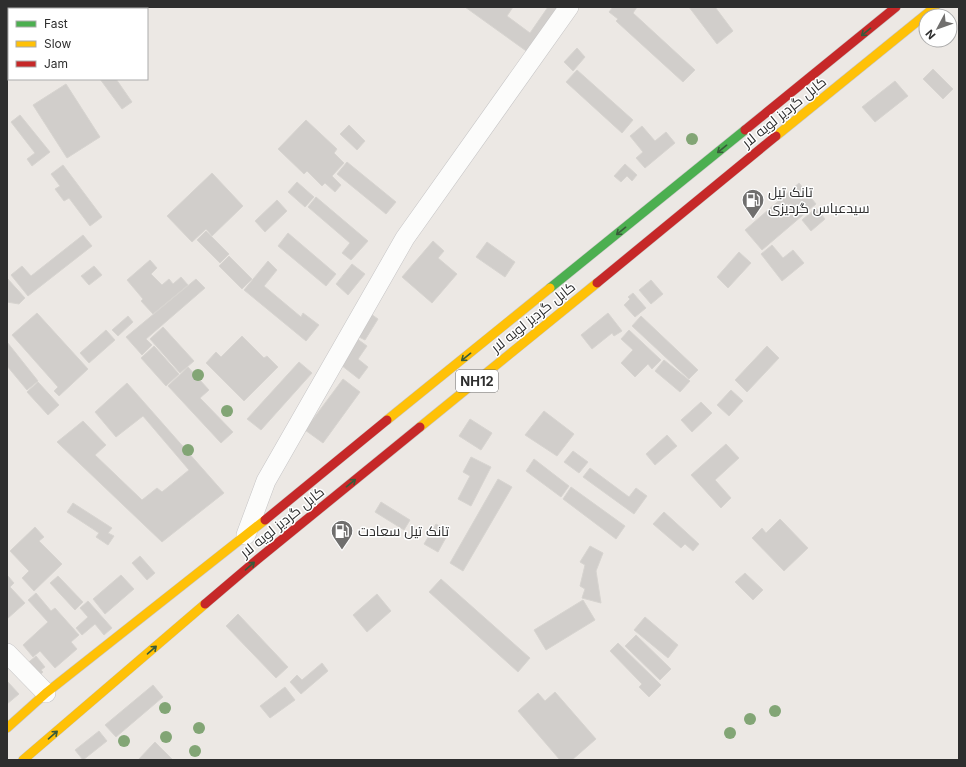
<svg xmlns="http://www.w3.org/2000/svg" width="966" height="767" font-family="Inter,Cairo,sans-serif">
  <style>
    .building { fill: #d1cecb; stroke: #d7d4d0 }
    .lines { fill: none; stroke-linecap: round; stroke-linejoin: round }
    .street-casing { stroke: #c5c4c5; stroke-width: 20 }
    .fast-casing { stroke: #c6c5c4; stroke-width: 10 }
    .slow-casing { stroke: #c6c5c4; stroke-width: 10 }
    .jam-casing { stroke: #c6c5c4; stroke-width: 10 }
    .street { stroke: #fcfcfb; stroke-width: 19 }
    .fast { stroke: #4caf50; stroke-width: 9 }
    .slow { stroke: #ffc107; stroke-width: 9 }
    .jam { stroke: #c62828; stroke-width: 9 }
    .tree { fill: #82a575 }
    .oneway { stroke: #385b3a }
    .labels { text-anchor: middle; stroke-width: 3; stroke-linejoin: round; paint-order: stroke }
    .shield { fill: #fff; stroke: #6d6d6d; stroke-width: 1 }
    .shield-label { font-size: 13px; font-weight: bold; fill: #2e2e2e }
    .street-label { font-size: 14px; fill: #2e2e2e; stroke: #fff }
    .poi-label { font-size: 14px; fill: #2e2e2e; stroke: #fff; text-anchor: start }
  </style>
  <rect width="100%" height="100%" fill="#ece8e4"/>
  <g class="building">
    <path d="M 465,7 L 513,7 L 507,16 L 530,33 L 548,7 L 556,7 L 560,10 L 529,53 Z"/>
    <path d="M 613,7 L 637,7 L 633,13 L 695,70 L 683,82 L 616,21 L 618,19 L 609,12 Z"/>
    <path d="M 689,7 L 715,7 L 733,31 L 717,44 Z"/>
    <path d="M 577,48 L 585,57 L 573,71 L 564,62 Z"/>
    <path d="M 933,69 L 953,89 L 943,99 L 923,79 Z"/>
    <path d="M 577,70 L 633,120 L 622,133 L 566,82 Z"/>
    <path d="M 100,79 L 116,79 L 132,102 L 122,109 Z"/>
    <path d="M 895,81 L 908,96 L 875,122 L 862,107 Z"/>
    <path d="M 66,84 L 100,137 L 67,158 L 33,105 Z"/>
    <path d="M 20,115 L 50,152 L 32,166 L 27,159 L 35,153 L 11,122 Z"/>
    <path d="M 306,120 L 337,149 L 334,153 L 344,163 L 332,176 L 341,185 L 335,192 L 325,183 L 322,186 L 307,171 L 304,174 L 278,149 Z"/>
    <path d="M 349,125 L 365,141 L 357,150 L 340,134 Z"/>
    <path d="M 642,126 L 655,141 L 666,132 L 675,143 L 645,168 L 636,158 L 643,152 L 630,136 Z"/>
    <path d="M 347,162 L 396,202 L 386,214 L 337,174 Z"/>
    <path d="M 625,164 L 637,175 L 632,181 L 627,176 L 621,182 L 614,176 Z"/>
    <path d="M 63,165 L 102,217 L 90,226 L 69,198 L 64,201 L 55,189 L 60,186 L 51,174 Z"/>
    <path d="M 212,173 L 243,206 L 212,236 L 206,229 L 192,242 L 167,216 Z"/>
    <path d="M 297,182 L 314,197 L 305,207 L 288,192 Z"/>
    <path d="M 799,183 L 816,204 L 762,250 L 745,230 Z"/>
    <path d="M 316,197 L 368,241 L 351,260 L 342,253 L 350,243 L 308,207 Z"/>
    <path d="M 277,200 L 287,211 L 265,232 L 255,221 Z"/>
    <path d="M 816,208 L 825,219 L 811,231 L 802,220 Z"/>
    <path d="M 206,231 L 229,254 L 220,263 L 197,240 Z"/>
    <path d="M 288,233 L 336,274 L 326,286 L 278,246 Z"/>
    <path d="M 83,235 L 92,246 L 28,296 L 11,275 L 22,266 L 31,276 Z"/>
    <path d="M 433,241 L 444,251 L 438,258 L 457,274 L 432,303 L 402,277 Z"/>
    <path d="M 487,242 L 515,262 L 505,277 L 476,257 Z"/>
    <path d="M 772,245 L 783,258 L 793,250 L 804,263 L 782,281 L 761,254 Z"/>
    <path d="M 739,252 L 751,263 L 728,288 L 717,277 Z"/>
    <path d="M 229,256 L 252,279 L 242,289 L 219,266 Z"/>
    <path d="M 150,260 L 157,268 L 151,274 L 162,285 L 169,279 L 173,284 L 181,277 L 188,285 L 153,314 L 141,301 L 143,299 L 127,280 Z"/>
    <path d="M 268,261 L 277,270 L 264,286 L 301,317 L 303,313 L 319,325 L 306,341 L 244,290 Z"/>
    <path d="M 352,264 L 365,274 L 348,295 L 336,284 Z"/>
    <path d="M 94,266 L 102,275 L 89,285 L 81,276 Z"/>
    <path d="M 7,278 L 25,298 L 19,304 L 7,302 Z"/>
    <path d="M 196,279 L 205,288 L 146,339 L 152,345 L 142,355 L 126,337 Z"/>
    <path d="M 651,280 L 663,294 L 651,304 L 639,290 Z"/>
    <path d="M 633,293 L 646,308 L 635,317 L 624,305 L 630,299 L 628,297 Z"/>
    <path d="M 37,313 L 88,369 L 59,396 L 54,391 L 58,387 L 12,335 Z"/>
    <path d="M 608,313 L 622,331 L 614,336 L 612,333 L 592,349 L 581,335 Z"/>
    <path d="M 371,314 L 378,319 L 365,340 L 357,336 Z"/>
    <path d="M 128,316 L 133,322 L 118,336 L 112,330 Z"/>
    <path d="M 641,316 L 698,370 L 689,379 L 632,326 Z"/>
    <path d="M 163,327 L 194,361 L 180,373 L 150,339 Z"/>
    <path d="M 106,330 L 115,340 L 89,363 L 80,353 Z"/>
    <path d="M 629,330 L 661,360 L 652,369 L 648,364 L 635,377 L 621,363 L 633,350 L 621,339 Z"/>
    <path d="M 242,336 L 264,358 L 267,356 L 278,367 L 244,401 L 206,363 L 216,352 L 221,357 Z"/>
    <path d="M 356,338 L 367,346 L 358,359 L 368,367 L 359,379 L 341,365 Z"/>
    <path d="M 7,342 L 38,381 L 27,390 L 7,366 Z"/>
    <path d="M 154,346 L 179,374 L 166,386 L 141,358 Z"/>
    <path d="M 767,346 L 779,358 L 747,392 L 735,380 Z"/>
    <path d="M 664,360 L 690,381 L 680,392 L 655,371 Z"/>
    <path d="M 299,362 L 312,373 L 261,430 L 247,419 Z"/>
    <path d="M 188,367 L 209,390 L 200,398 L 233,432 L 221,443 L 168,386 Z"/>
    <path d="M 343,379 L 360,392 L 323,443 L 305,430 Z"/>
    <path d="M 38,382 L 59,405 L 48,415 L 27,392 Z"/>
    <path d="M 127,383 L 224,493 L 162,542 L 57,442 L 83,421 L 106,445 L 95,455 L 142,500 L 157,488 L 162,492 L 189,470 L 143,416 L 116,437 L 95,412 Z"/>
    <path d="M 731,390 L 743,401 L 729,416 L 717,405 Z"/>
    <path d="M 701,402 L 712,413 L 692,432 L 681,420 Z"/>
    <path d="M 544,411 L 574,434 L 557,456 L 525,435 Z"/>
    <path d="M 470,419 L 492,433 L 481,450 L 459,436 Z"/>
    <path d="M 667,435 L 677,446 L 655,465 L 646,454 Z"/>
    <path d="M 726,444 L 739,458 L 715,480 L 731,498 L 721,508 L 691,475 Z"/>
    <path d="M 573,451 L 588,462 L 579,473 L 564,462 Z"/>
    <path d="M 471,457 L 491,467 L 471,506 L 458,499 L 470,476 L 463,472 Z"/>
    <path d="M 534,459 L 569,486 L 561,497 L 526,471 Z"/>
    <path d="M 590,468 L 629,497 L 636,488 L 647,496 L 634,514 L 583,477 Z"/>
    <path d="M 498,479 L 512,487 L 463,571 L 450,563 Z"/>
    <path d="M 571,487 L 625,526 L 616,539 L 563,499 Z"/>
    <path d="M 381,502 L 410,520 L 404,530 L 375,512 Z"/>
    <path d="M 73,503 L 112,528 L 108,533 L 114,536 L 108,545 L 96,537 L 99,533 L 67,512 Z"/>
    <path d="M 664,512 L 699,544 L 693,551 L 685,544 L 681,548 L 653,524 Z"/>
    <path d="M 780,519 L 808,548 L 784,571 L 752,538 L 762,528 L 766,533 Z"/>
    <path d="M 436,524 L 449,532 L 438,552 L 424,544 Z"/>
    <path d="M 35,527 L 44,537 L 39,541 L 62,564 L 34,591 L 22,578 L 29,571 L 10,551 Z"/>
    <path d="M 590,546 L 603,553 L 596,571 L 601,603 L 582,598 L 585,589 L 580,586 L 585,565 L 580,562 Z"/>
    <path d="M 140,556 L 155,573 L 147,580 L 132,563 Z"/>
    <path d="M 745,573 L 763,590 L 753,600 L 735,582 Z"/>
    <path d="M 7,575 L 14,583 L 10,587 L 25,603 L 7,619 Z"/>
    <path d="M 121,575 L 134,589 L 105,614 L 93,599 Z"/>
    <path d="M 58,576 L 83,602 L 75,610 L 50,583 Z"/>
    <path d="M 441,579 L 530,658 L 518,672 L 429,592 Z"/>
    <path d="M 36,593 L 51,611 L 55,608 L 79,635 L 71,642 L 77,649 L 55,668 L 40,651 L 33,657 L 23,645 L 48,622 L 28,600 Z"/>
    <path d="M 377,594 L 391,611 L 367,632 L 353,615 Z"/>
    <path d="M 583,600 L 595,620 L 546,650 L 534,630 Z"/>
    <path d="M 88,601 L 112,628 L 104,635 L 95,624 L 82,635 L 76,628 L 88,617 L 80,608 Z"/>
    <path d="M 238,614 L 288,667 L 276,678 L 226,626 Z"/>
    <path d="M 645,617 L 678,645 L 668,658 L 634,630 Z"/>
    <path d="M 636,635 L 671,669 L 660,680 L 625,646 Z"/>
    <path d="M 618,643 L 661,685 L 649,697 L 639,687 L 642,684 L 610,651 Z"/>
    <path d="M 36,656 L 45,667 L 41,670 L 43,672 L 36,679 L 24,666 Z"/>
    <path d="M 322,663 L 328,671 L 301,694 L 290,682 L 297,675 L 302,680 Z"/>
    <path d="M 7,681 L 19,694 L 7,704 Z"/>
    <path d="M 153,685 L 163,697 L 116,737 L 105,725 Z"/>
    <path d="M 285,687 L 295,700 L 270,718 L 260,706 Z"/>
    <path d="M 555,692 L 596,739 L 572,760 L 560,760 L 518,711 L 538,693 L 545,701 Z"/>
    <path d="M 99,731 L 107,741 L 83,760 L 75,750 Z"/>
    <path d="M 155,742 L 173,760 L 138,760 Z"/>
  </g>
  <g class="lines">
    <g class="street-casing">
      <g id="street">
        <path d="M 246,535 L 266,481 L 405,238 L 569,7"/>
        <path d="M 7,653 L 46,693"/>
      </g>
    </g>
    <g class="fast-casing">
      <path id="fast" d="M 550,288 L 745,130"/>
    </g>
    <g class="slow-casing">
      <g id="slow">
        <path d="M 776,136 L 935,7"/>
        <path d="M 387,420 L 550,288"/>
        <path d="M 420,427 L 597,283"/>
        <path d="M 7,728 L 46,693 L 265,520"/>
        <path d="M 23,760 L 205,604"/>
      </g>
    </g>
    <g class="jam-casing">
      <g id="jam">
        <path d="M 745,130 L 896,7"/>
        <path d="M 597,283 L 776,136"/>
        <path d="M 265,520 L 387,420"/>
        <path d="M 205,604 L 258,559 L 420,427"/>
      </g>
    </g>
    <use href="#street" class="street"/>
    <use href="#fast" class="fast"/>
    <use href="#slow" class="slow"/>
    <use href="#jam" class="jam"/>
  </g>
  <g class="tree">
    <circle cx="692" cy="139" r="6"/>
    <circle cx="198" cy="375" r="6"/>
    <circle cx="227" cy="411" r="6"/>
    <circle cx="188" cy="450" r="6"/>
    <circle cx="165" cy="708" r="6"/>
    <circle cx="775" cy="711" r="6"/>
    <circle cx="750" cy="719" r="6"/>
    <circle cx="199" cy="728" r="6"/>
    <circle cx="730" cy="733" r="6"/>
    <circle cx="166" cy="737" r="6"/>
    <circle cx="124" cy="741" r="6"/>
    <circle cx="195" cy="751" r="6"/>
  </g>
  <defs><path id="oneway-shaft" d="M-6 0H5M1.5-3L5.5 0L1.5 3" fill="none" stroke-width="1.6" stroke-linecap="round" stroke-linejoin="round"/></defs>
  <g class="oneway">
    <use href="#oneway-shaft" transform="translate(866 32) rotate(141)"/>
    <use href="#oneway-shaft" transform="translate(722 149) rotate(141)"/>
    <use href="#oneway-shaft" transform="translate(621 231) rotate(141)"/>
    <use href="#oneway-shaft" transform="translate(466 357) rotate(141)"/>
    <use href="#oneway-shaft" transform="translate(351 483) rotate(-39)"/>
    <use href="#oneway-shaft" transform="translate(250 566) rotate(-41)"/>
    <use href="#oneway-shaft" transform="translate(152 650) rotate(-41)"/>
    <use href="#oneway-shaft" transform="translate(53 735) rotate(-41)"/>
  </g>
  <defs>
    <g id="fuel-pin" transform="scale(1.15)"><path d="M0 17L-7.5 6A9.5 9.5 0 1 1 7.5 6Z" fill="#706f6e" stroke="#fff"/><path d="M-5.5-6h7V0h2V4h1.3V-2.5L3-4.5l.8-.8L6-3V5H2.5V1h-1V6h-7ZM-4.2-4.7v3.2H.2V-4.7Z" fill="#fff"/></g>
  </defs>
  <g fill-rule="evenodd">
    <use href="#fuel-pin" x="753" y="200"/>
    <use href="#fuel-pin" x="342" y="531"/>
  </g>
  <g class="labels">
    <rect class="shield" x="456" y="370" width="42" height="22" rx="3"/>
    <g class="shield-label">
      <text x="477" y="386">NH12</text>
    </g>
    <g class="street-label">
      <text transform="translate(784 112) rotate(-39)" y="5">کابل گردیز لویه لار</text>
      <text transform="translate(533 317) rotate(-39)" y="5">کابل گردیز لویه لار</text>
      <text transform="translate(282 522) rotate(-39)" y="5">کابل گردیز لویه لار</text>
    </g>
    <g class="poi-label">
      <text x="768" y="197">تانک تیل<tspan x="768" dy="16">سیدعباس گردیزی</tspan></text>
      <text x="358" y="536">تانک تیل سعادت</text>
    </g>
  </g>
  <rect width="966" height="767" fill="none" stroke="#2e2e2e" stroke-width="16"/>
  <rect x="8" y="8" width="140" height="72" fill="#ffffff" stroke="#ababab"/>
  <rect x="16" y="21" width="20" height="6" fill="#4caf50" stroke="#ababab"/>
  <text x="44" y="28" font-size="12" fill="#2e2e2e">Fast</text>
  <rect x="16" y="41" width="20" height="6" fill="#ffc107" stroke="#ababab"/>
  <text x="44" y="48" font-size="12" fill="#2e2e2e">Slow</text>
  <rect x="16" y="61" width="20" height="6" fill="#c62828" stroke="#ababab"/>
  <text x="44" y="68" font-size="12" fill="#2e2e2e">Jam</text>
  <g transform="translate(938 28) rotate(229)"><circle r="19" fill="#ffffff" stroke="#ababab"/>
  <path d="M0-3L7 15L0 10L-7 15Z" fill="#706f6e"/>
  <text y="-6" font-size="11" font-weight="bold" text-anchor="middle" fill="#2e2e2e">N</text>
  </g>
</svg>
